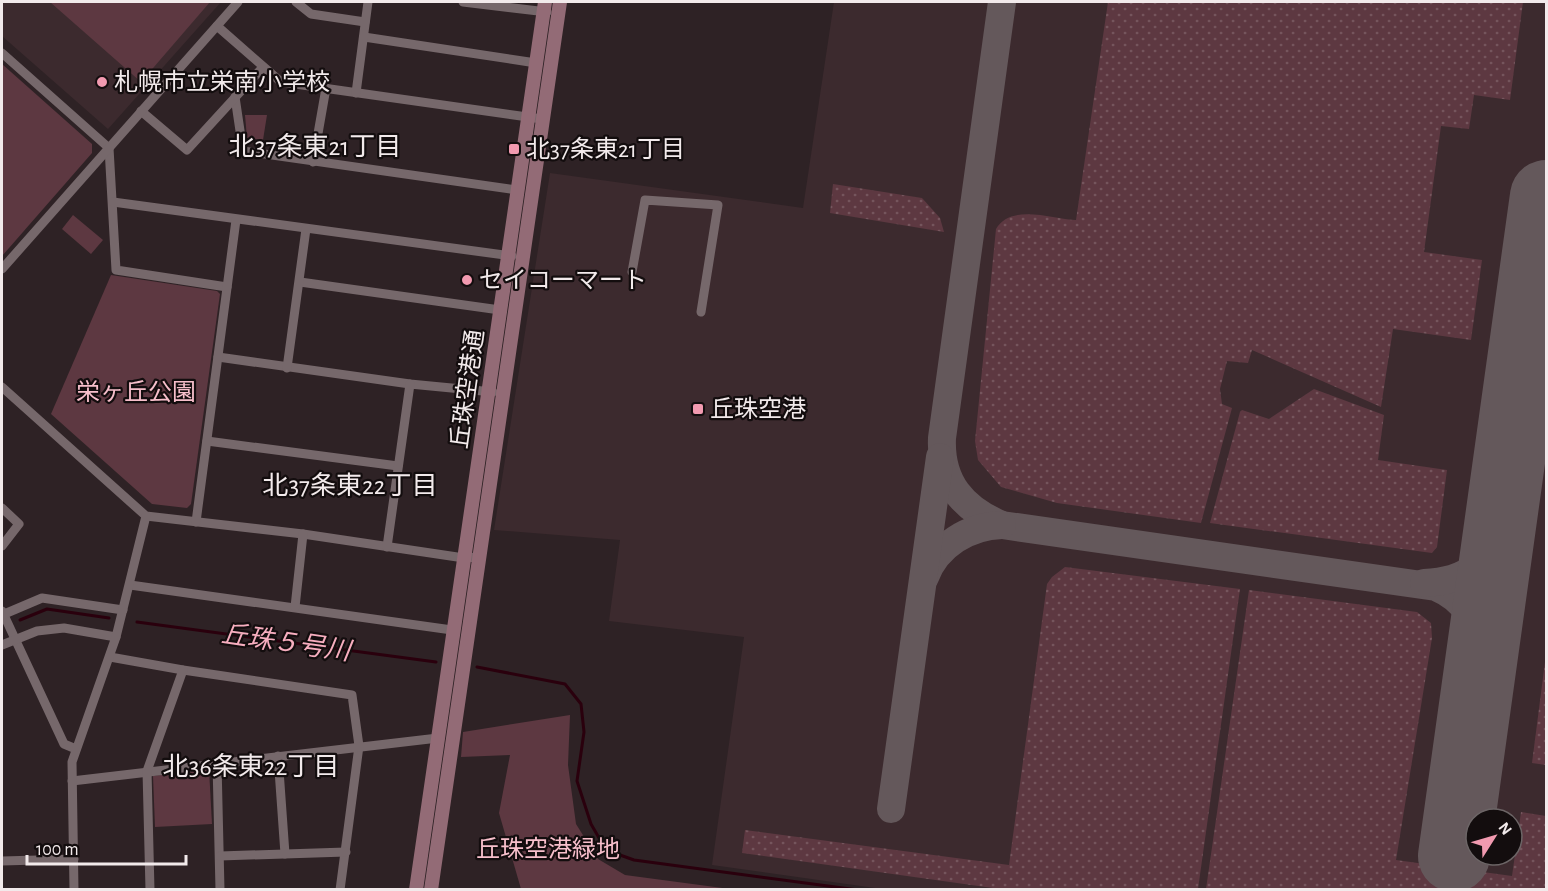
<svg xmlns="http://www.w3.org/2000/svg" width="1548" height="891" font-family="'Alegreya Sans','Noto Sans JP',sans-serif">
  <style>
    .built { fill: #3c2a2e; fill-rule: evenodd }
    .grass { fill: url(#grass-dots) }
    .green { fill: #5d3841 }
    .lines { fill: none; stroke-linecap: round; stroke-linejoin: round }
    .stream { stroke: #2a000d; stroke-width: 3 }
    .taxiway { stroke: #64585b; stroke-width: 28 }
    .runway { stroke: #64585b; stroke-width: 72 }
    .street { stroke: #76686b; stroke-width: 9 }
    .secondary { stroke: #936b76; stroke-width: 14 }
    .poi-dot { fill: #f29ab0; stroke: #130d0e; stroke-width: 2 }
    .labels { text-anchor: middle; stroke-width: 4.5; stroke-linejoin: round; paint-order: stroke }
    .poi-label { font-size: 24px; fill: #f2eaeb; stroke: #130d0e; text-anchor: start }
    .street-label { font-size: 24px; fill: #f2eaeb; stroke: #130d0e }
    .park-label { font-size: 24px; fill: #f7bfcb; stroke: #130d0e }
    .neighbourhood-label { font-size: 26px; fill: #f2eaeb; stroke: #130d0e }
    .water-label { font-size: 26px; font-style: italic; fill: #f7aebf; stroke: #130d0e }
  </style>
  <defs>
    <pattern id="grass-dots" width="8" height="8" patternUnits="userSpaceOnUse" patternTransform="scale(1.5)"><rect width="8" height="8" fill="#5d3841"/><path d="M2 2h.1M6 6h.1" fill="none" stroke="#75555d" stroke-width="1.8" stroke-linecap="round"/></pattern>
  </defs>
  <rect width="100%" height="100%" fill="#2e2225"/>
  <g class="built">
    <path d="M 2,2 L 221,2 L 108,129 L 2,36 Z"/>
    <path d="M 834,2 L 1546,2 L 1546,889 L 889,890 L 712,865 L 744,637 L 609,621 L 620,540 L 494,530 L 550,173 L 803,208 ZM 1476,819 L 1512,819 L 1512,855 L 1476,855 Z"/>
  </g>
  <g class="grass">
    <path d="M 1108,2 L 1523,2 L 1510,100 L 1474,95 L 1469,129 L 1441,126 L 1424,252 L 1482,260 L 1471,340 L 1393,329 L 1381,407 L 1252,350 L 1248,363 L 1227,361 L 1220,389 L 1222,404 L 1232,408 L 1201,523 L 1057,503 L 1001,487 L 978,460 L 975,441 L 996,229 C 1011,203 1052,219 1076,220 Z"/>
    <path d="M 833,184 L 922,198 L 940,218 L 944,232 L 830,213 Z"/>
    <path d="M 1314,389 L 1384,415 L 1378,460 L 1447,470 L 1437,547 L 1432,553 L 1210,523 L 1240,412 L 1242,410 L 1269,419 Z"/>
    <path d="M 1065,567 L 1240,589 L 1198,889 L 1000,889 L 742,853 L 745,830 L 1009,865 L 1047,584 L 1052,577 Z"/>
    <path d="M 1249,590 L 1417,612 L 1431,623 L 1432,638 L 1396,860 L 1512,876 L 1521,812 L 1546,816 L 1546,889 L 1206,889 Z"/>
    <path d="M 1546,654 L 1546,765 L 1532,763 Z"/>
  </g>
  <g class="green">
    <path d="M 50,2 L 210,2 L 141,82 Z"/>
    <path d="M 2,64 L 92,144 L 92,153 L 2,256 Z"/>
    <path d="M 245,115 L 267,115 L 263,140 L 247,138 Z"/>
    <path d="M 73,215 L 103,240 L 91,254 L 62,229 Z"/>
    <path d="M 111,275 L 217,291 L 220,294 L 191,504 L 187,508 L 152,504 L 51,414 Z"/>
    <path d="M 570,715 L 568,765 L 576,824 L 598,859 L 625,875 L 730,889 L 521,889 L 499,813 L 510,755 L 461,757 L 463,732 Z"/>
    <path d="M 209,769 L 212,824 L 155,827 L 153,776 Z"/>
  </g>
  <g class="lines">
    <g class="stream">
      <path d="M 20,620 L 47,609 L 109,618"/>
      <path d="M 137,622 L 436,662"/>
      <path d="M 477,667 L 565,684 L 581,704 L 584,732 L 577,781 L 591,824 L 606,850 L 634,860 L 858,890"/>
    </g>
    <g class="taxiway">
      <path d="M 1002,2 L 942,438 C 940,482 963,509 1002,525 L 1436,587 C 1467,600 1481,627 1482,659"/>
      <path d="M 925,577 C 937,545 969,526 1002,525"/>
      <path d="M 1424,583 C 1470,581 1487,563 1502,521"/>
      <path d="M 891,809 L 940,457"/>
    </g>
    <path class="runway" d="M 1454,856 L 1546,196"/>
    <g class="street">
      <path d="M 296,2 L 311,14 L 365,22"/>
      <path d="M 463,2 L 547,12"/>
      <path d="M 217,26 L 281,82 L 542,119"/>
      <path d="M 364,37 L 536,63"/>
      <path d="M 2,53 L 109,148 L 116,270 L 227,287"/>
      <path d="M 356,93 L 368,2"/>
      <path d="M 235,97 L 243,151 L 517,190"/>
      <path d="M 141,111 L 187,150 L 263,67"/>
      <path d="M 313,162 L 326,88"/>
      <path d="M 113,202 L 512,256"/>
      <path d="M 2,269 L 238,2"/>
      <path d="M 632,272 L 645,200 L 718,205 L 701,312"/>
      <path d="M 300,282 L 500,310"/>
      <path d="M 218,357 L 410,384 L 493,392"/>
      <path d="M 287,368 L 306,229"/>
      <path d="M 2,387 L 146,516 L 303,534 L 464,558 L 478,557"/>
      <path d="M 207,441 L 398,466"/>
      <path d="M 2,508 L 19,524 L 2,546"/>
      <path d="M 196,522 L 236,220"/>
      <path d="M 387,547 L 410,384"/>
      <path d="M 130,585 L 452,630"/>
      <path d="M 295,607 L 303,534"/>
      <path d="M 2,611 L 64,744 L 76,749"/>
      <path d="M 2,615 L 42,598 L 123,610"/>
      <path d="M 2,645 L 37,631 L 64,628 L 116,637"/>
      <path d="M 110,657 L 183,670 L 352,695 L 359,746 L 340,890"/>
      <path d="M 278,756 L 285,854"/>
      <path d="M 217,763 L 220,890"/>
      <path d="M 72,781 L 438,738"/>
      <path d="M 220,856 L 346,852"/>
      <path d="M 2,861 L 74,859"/>
      <path d="M 74,890 L 72,762 L 116,637 L 146,516"/>
      <path d="M 150,890 L 147,771 L 183,670"/>
    </g>
    <g class="secondary">
      <path d="M 416,890 L 545,2"/>
      <path d="M 431,890 L 560,2"/>
    </g>
  </g>
  <g class="poi-dot">
    <circle cx="102" cy="82" r="6"/>
    <rect x="508" y="143" width="12" height="12" rx="3"/>
    <circle cx="467" cy="280" r="6"/>
    <rect x="692" y="403" width="12" height="12" rx="3"/>
  </g>
  <g class="labels">
    <g class="poi-label">
      <text x="114" y="90">札幌市立栄南小学校</text>
      <text x="526" y="157">北37条東21丁目</text>
      <text x="479" y="288">セイコーマート</text>
      <text x="710" y="417">丘珠空港</text>
    </g>
    <g class="street-label">
      <text transform="translate(467 389) rotate(-82)" y="8">丘珠空港通</text>
    </g>
    <g class="park-label">
      <text x="136" y="400">栄ヶ丘公園</text>
      <text x="548" y="857">丘珠空港緑地</text>
    </g>
    <g class="neighbourhood-label">
      <text x="315" y="155">北37条東21丁目</text>
      <text x="350" y="494">北37条東22丁目</text>
      <text x="251" y="775">北36条東22丁目</text>
    </g>
    <g class="water-label">
      <text transform="translate(286 642) rotate(8)" y="9">丘珠５号川</text>
    </g>
  </g>
  <rect width="1548" height="891" fill="none" stroke="#f2eaeb" stroke-width="6"/>
  <g transform="translate(1494 837) rotate(53)"><circle r="28" fill="#130d0e" stroke="#6c6566" stroke-width="1.5"/>
  <path d="M0-4.5L10 22L0 15L-10 22Z" fill="#f29ab0"/>
  <text y="-9" font-size="16" font-weight="bold" text-anchor="middle" fill="#f2eaeb">N</text>
  </g>
  <path d="M27 855v9h159v-9" fill="none" stroke="#f2eaeb" stroke-width="3"/>
  <text x="36" y="855" font-size="18" fill="#f2eaeb" stroke="#130d0e" stroke-width="4.5" paint-order="stroke">100 m</text>
</svg>
